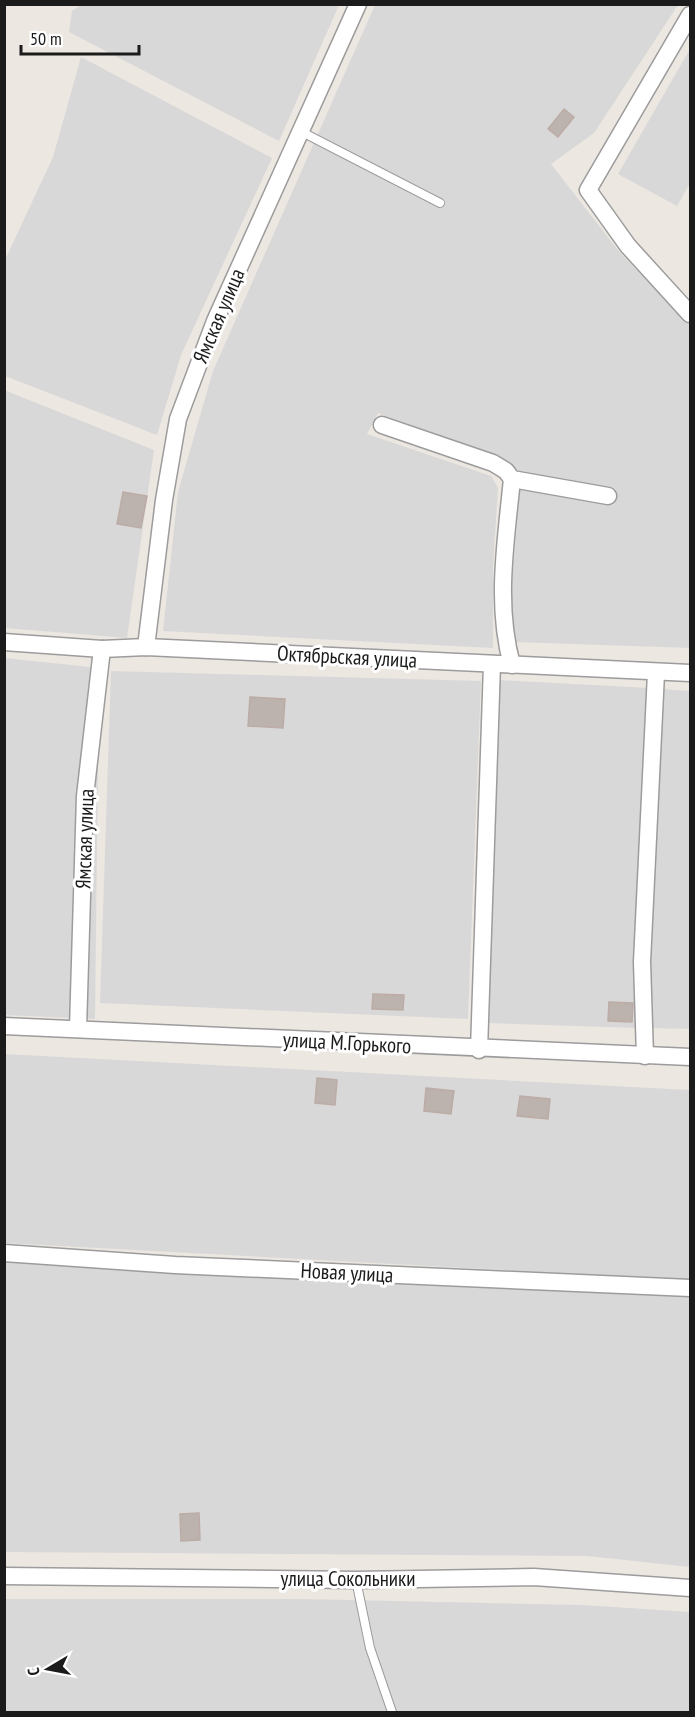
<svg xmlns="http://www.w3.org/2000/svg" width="695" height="1717" font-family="'PT Sans Narrow',sans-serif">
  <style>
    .residential { fill: #d9d8d8 }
    .building { fill: #bcb2ae; stroke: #bcaca5; stroke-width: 1.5 }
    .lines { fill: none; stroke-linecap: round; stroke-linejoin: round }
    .service-casing { stroke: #9c9c9c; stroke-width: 10 }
    .minor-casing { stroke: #9c9c9c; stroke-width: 19 }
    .service { stroke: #fff; stroke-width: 8 }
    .minor { stroke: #fff; stroke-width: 16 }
    .labels { text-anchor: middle; stroke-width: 6; stroke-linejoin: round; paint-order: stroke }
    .street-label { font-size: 21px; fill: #1b1b1b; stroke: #fff }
  </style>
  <rect width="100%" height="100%" fill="#ece7e1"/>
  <g class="residential">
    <path d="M 82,4 L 339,4 L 339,5 L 279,141 L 69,32 L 72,11 Z"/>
    <path d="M 375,5 L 678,5 L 594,133 L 551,164 L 621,254 L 690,325 L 690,648 L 515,642 L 510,606 L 520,489 L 613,505 L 616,489 L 520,471 L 485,451 L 378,413 L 367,434 L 491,476 L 498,488 L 493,566 L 493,648 L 163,631 L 178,492 L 213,371 Z"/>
    <path d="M 690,49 L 690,183 L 677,206 L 618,174 Z"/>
    <path d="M 81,57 L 272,158 L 181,355 L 157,435 L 5,376 L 5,260 L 53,157 Z"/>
    <path d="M 4,390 L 154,450 L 127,638 L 5,628 Z"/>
    <path d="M 5,658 L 99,668 L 95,1019 L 5,1015 Z"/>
    <path d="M 111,671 L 481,681 L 468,1019 L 100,1003 Z"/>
    <path d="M 498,680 L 649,688 L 635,956 L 636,1028 L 488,1023 Z"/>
    <path d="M 663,689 L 690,691 L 690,1029 L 651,1028 L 647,935 Z"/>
    <path d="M 4,1054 L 690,1090 L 690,1280 L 5,1243 Z"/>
    <path d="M 5,1262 L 690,1295 L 690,1567 L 587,1556 L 5,1552 Z"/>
    <path d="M 5,1599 L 301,1599 L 584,1605 L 690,1612 L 690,1712 L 5,1712 Z"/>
  </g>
  <g class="building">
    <path d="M 564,109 L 574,117 L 558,137 L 548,129 Z"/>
    <path d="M 123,492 L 147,496 L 141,528 L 117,524 Z"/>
    <path d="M 250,697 L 285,699 L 283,728 L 248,726 Z"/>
    <path d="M 373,994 L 404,995 L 403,1010 L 372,1009 Z"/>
    <path d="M 609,1002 L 633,1003 L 632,1022 L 608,1021 Z"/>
    <path d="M 317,1078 L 337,1080 L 335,1105 L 315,1103 Z"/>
    <path d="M 426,1088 L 454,1091 L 451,1114 L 424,1111 Z"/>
    <path d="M 520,1096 L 550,1099 L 548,1119 L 517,1116 Z"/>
    <path d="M 199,1513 L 200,1540 L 181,1541 L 180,1514 Z"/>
  </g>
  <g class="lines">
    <g class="service-casing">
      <g id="service">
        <path d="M 302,132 L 440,203"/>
        <path d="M 356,1580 L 370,1648 L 392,1712"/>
      </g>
    </g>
    <g class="minor-casing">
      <g id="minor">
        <path d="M 690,15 L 588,190 L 628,246 L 690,314"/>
        <path d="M 382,425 L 493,463 L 506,471 L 512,479 L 608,496"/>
        <path d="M 512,479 C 506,541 495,604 512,665"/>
        <path d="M 4,642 L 102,649 L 146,647 L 690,673"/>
        <path d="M 146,647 L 164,500 L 178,419 L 215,321 L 358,4"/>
        <path d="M 4,1026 L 690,1057"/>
        <path d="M 78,1029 L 85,796 L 102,649"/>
        <path d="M 479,1050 L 492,664"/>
        <path d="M 645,1056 L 642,962 L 656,673"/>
        <path d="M 4,1253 L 175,1265 L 690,1288"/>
        <path d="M 4,1576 L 356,1580 L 534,1577 L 690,1588"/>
      </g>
    </g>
    <use href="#service" class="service"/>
    <use href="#minor" class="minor"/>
  </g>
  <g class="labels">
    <g class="street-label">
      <text transform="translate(219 316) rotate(-67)" y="7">Ямская улица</text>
      <text transform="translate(347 657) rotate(3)" y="7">Октябрьская улица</text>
      <text transform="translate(85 839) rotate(-88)" y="7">Ямская улица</text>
      <text transform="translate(347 1043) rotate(3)" y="7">улица М.Горького</text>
      <text transform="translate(347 1273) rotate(3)" y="7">Новая улица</text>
      <text x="348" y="1586">улица Сокольники</text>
    </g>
  </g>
  <rect width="695" height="1717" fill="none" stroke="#1b1b1b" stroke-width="12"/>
  <g transform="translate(48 1669) rotate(260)" stroke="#ffffff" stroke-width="4.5" paint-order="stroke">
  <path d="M0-4.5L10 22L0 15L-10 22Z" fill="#1b1b1b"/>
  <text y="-9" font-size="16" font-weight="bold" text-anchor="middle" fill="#1b1b1b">С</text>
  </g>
  <path d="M21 45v9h118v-9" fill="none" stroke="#1b1b1b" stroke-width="3"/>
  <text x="30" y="45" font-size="18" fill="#1b1b1b" stroke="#ffffff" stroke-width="4.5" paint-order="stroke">50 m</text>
</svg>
